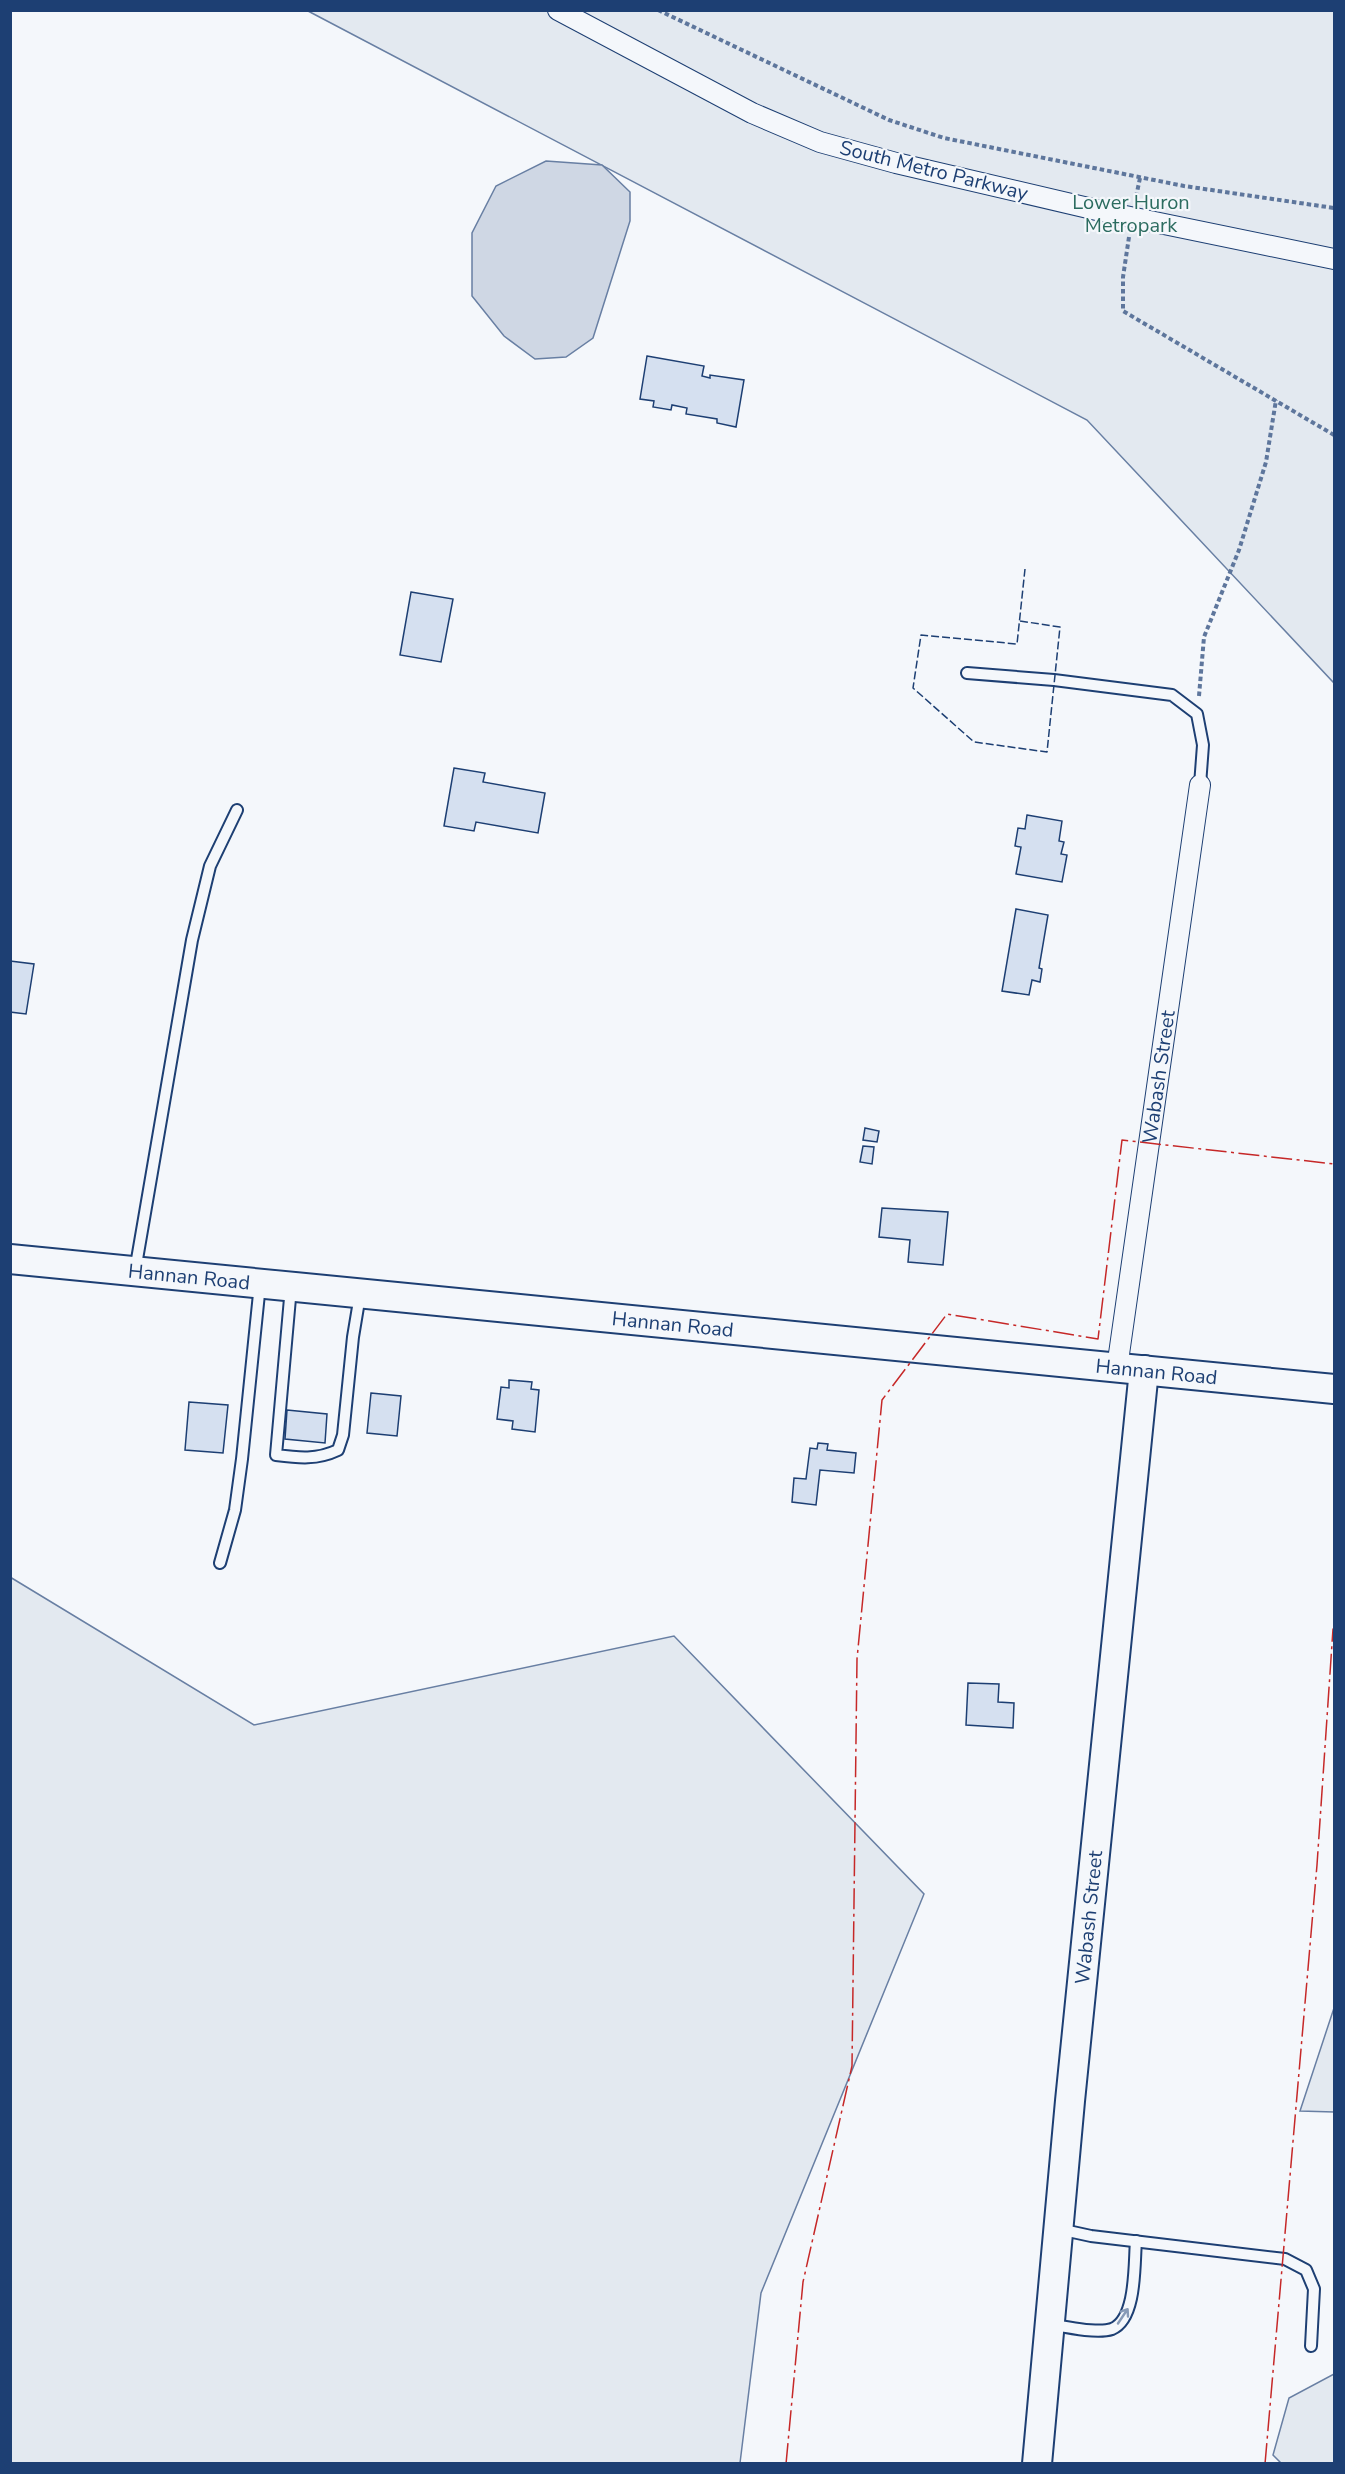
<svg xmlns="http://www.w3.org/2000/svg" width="1345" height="2474" font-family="'Nunito Sans',sans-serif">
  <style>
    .green { fill: #e3e9f0; stroke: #687fa3; stroke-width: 1.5 }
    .water { fill: #cfd7e4; stroke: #687fa3; stroke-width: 1.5 }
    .building { fill: #d5e0f0; stroke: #1d3f73; stroke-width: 1.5 }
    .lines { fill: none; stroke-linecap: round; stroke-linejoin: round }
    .lane-casing { stroke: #1d3f73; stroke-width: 14 }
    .street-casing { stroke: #1d3f73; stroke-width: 22 }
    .secondary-casing { stroke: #1d3f73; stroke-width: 32 }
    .path { stroke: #5e769c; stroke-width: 4; stroke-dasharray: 4.5 3; stroke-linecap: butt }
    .lane { stroke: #f4f7fb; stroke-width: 10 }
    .street { stroke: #f4f7fb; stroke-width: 20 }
    .secondary { stroke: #f4f7fb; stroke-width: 28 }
    .fence { stroke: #1d3f73; stroke-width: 1.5; stroke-dasharray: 8 3; stroke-linecap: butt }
    .power { stroke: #c62828; stroke-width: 1.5; stroke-dasharray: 21 4.5 3 4.5; stroke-linecap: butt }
    .oneway { stroke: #889bb7 }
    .labels { text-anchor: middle; stroke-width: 4.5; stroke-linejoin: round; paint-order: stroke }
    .street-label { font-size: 20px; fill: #1d3f73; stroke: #f4f7fb }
    .park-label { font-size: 20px; fill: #2c6c60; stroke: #f4f7fb }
  </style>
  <rect width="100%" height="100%" fill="#f4f7fb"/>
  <g class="green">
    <path d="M 308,11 L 1334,11 L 1334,683 L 1087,420 Z"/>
    <path d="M 10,1577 L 254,1725 L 674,1636 L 924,1894 L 761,2293 L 740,2463 L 11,2463 Z"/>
    <path d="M 1334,2008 L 1334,2112 L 1300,2111 Z"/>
    <path d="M 1334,2374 L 1334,2463 L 1281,2463 L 1273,2455 L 1289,2398 Z"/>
  </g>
  <path class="water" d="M 546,161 L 602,165 L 630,192 L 630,221 L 593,338 L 566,357 L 535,359 L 504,336 L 472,296 L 472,233 L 496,186 Z"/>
  <g class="building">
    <path d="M 647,356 L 704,366 L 702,376 L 710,378 L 710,375 L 744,380 L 736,427 L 717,423 L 717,419 L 686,414 L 687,408 L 672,405 L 671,410 L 653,407 L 654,401 L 640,399 Z"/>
    <path d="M 411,592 L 453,599 L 441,662 L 400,655 Z"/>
    <path d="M 454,768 L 485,773 L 483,782 L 545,793 L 538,833 L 476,822 L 474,831 L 444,826 Z"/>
    <path d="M 1027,815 L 1062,821 L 1059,841 L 1064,842 L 1061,854 L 1067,855 L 1062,882 L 1016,874 L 1021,847 L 1015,846 L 1018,828 L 1025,829 Z"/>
    <path d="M 1016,909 L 1048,915 L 1039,968 L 1042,969 L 1040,982 L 1032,980 L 1029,995 L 1002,991 Z"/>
    <path d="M 10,961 L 34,964 L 26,1014 L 10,1012 Z"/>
    <path d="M 865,1128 L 879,1131 L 877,1142 L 863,1140 Z"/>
    <path d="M 863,1146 L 874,1147 L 872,1164 L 860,1162 Z"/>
    <path d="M 882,1208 L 948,1212 L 943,1265 L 908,1262 L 910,1240 L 879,1237 Z"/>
    <path d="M 509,1380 L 532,1382 L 531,1389 L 539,1390 L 535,1432 L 512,1429 L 513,1421 L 497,1419 L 501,1387 L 509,1388 Z"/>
    <path d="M 371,1393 L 401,1396 L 397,1436 L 367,1433 Z"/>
    <path d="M 189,1402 L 228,1405 L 223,1453 L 185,1450 Z"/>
    <path d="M 287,1410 L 327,1414 L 325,1443 L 285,1439 Z"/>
    <path d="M 818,1443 L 828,1444 L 827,1450 L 856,1453 L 854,1473 L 820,1470 L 816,1505 L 792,1502 L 794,1478 L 806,1479 L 810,1448 L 817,1449 Z"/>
    <path d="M 968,1683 L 999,1684 L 998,1702 L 1014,1703 L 1013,1728 L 966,1725 Z"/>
  </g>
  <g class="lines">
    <g class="lane-casing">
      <g id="lane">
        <path d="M 967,673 L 1054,680 L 1172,695 L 1197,714 L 1203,745 L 1200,785"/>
        <path d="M 135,1271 L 192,940 L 210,866 L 237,810"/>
        <path d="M 291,1287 L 276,1455 C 299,1458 317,1460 338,1450 L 343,1435 L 353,1337 L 360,1295"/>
        <path d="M 220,1563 L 235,1510 L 242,1459 L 260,1284"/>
        <path d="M 1059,2229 L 1091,2236 L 1285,2259 L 1306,2270 L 1314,2289 L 1311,2346"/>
        <path d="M 1050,2324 C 1066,2327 1097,2334 1112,2329 C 1137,2319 1134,2263 1136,2241"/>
      </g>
    </g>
    <g class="street-casing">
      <g id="street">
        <path d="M 558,10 L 752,113 L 820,142 L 896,163 L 1101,211 L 1334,259"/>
        <path id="s1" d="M 1117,1368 L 1200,785"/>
      </g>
    </g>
    <g class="secondary-casing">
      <g id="secondary">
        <path id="s2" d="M 10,1259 L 1334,1389"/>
        <path id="s3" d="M 1037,2464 L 1070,2101 L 1144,1370"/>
      </g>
    </g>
    <g class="path">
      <path d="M 658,10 L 889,120 L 944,138 L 1184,186 L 1334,208"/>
      <path d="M 1136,197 L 1140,178"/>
      <path d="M 1129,237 L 1123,277 L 1123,311 L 1334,435"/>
      <path d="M 1199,696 L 1204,637 L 1239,550 L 1266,462 L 1276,400"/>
    </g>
    <use href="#lane" class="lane"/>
    <use href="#street" class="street"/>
    <use href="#secondary" class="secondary"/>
    <path class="fence" d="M 1020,621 L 1060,627 L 1047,752 L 974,742 L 913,688 L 921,635 L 1017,644 L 1025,569"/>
    <g class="power">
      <path d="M 786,2464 L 803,2282 L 852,2066 L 857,1659 L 882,1400 L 947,1314 L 1098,1339 L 1122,1140 L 1334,1164"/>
      <path d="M 1265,2464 L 1317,1865 L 1333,1629 L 1334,1629"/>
    </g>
  </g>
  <defs><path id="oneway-shaft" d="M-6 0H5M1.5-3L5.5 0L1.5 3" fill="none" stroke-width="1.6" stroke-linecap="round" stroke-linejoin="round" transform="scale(1.5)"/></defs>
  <use class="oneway" href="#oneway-shaft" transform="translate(1123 2316) rotate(-56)"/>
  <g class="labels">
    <g class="street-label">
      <text transform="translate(934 170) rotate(14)" y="7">South Metro Parkway</text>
      <text dy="7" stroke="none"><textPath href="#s1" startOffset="294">Wabash Street</textPath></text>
      <text dy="7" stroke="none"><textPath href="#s2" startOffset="180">Hannan Road</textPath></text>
      <text dy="7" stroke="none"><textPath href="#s2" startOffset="666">Hannan Road</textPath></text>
      <text dy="7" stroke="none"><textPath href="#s2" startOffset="1152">Hannan Road</textPath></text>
      <text dy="7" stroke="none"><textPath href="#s3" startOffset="549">Wabash Street</textPath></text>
    </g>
    <g class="park-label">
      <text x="1131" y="209">Lower Huron<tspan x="1131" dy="23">Metropark</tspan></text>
    </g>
  </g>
  <rect width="1345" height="2474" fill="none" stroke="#1d3f73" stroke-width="24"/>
</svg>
